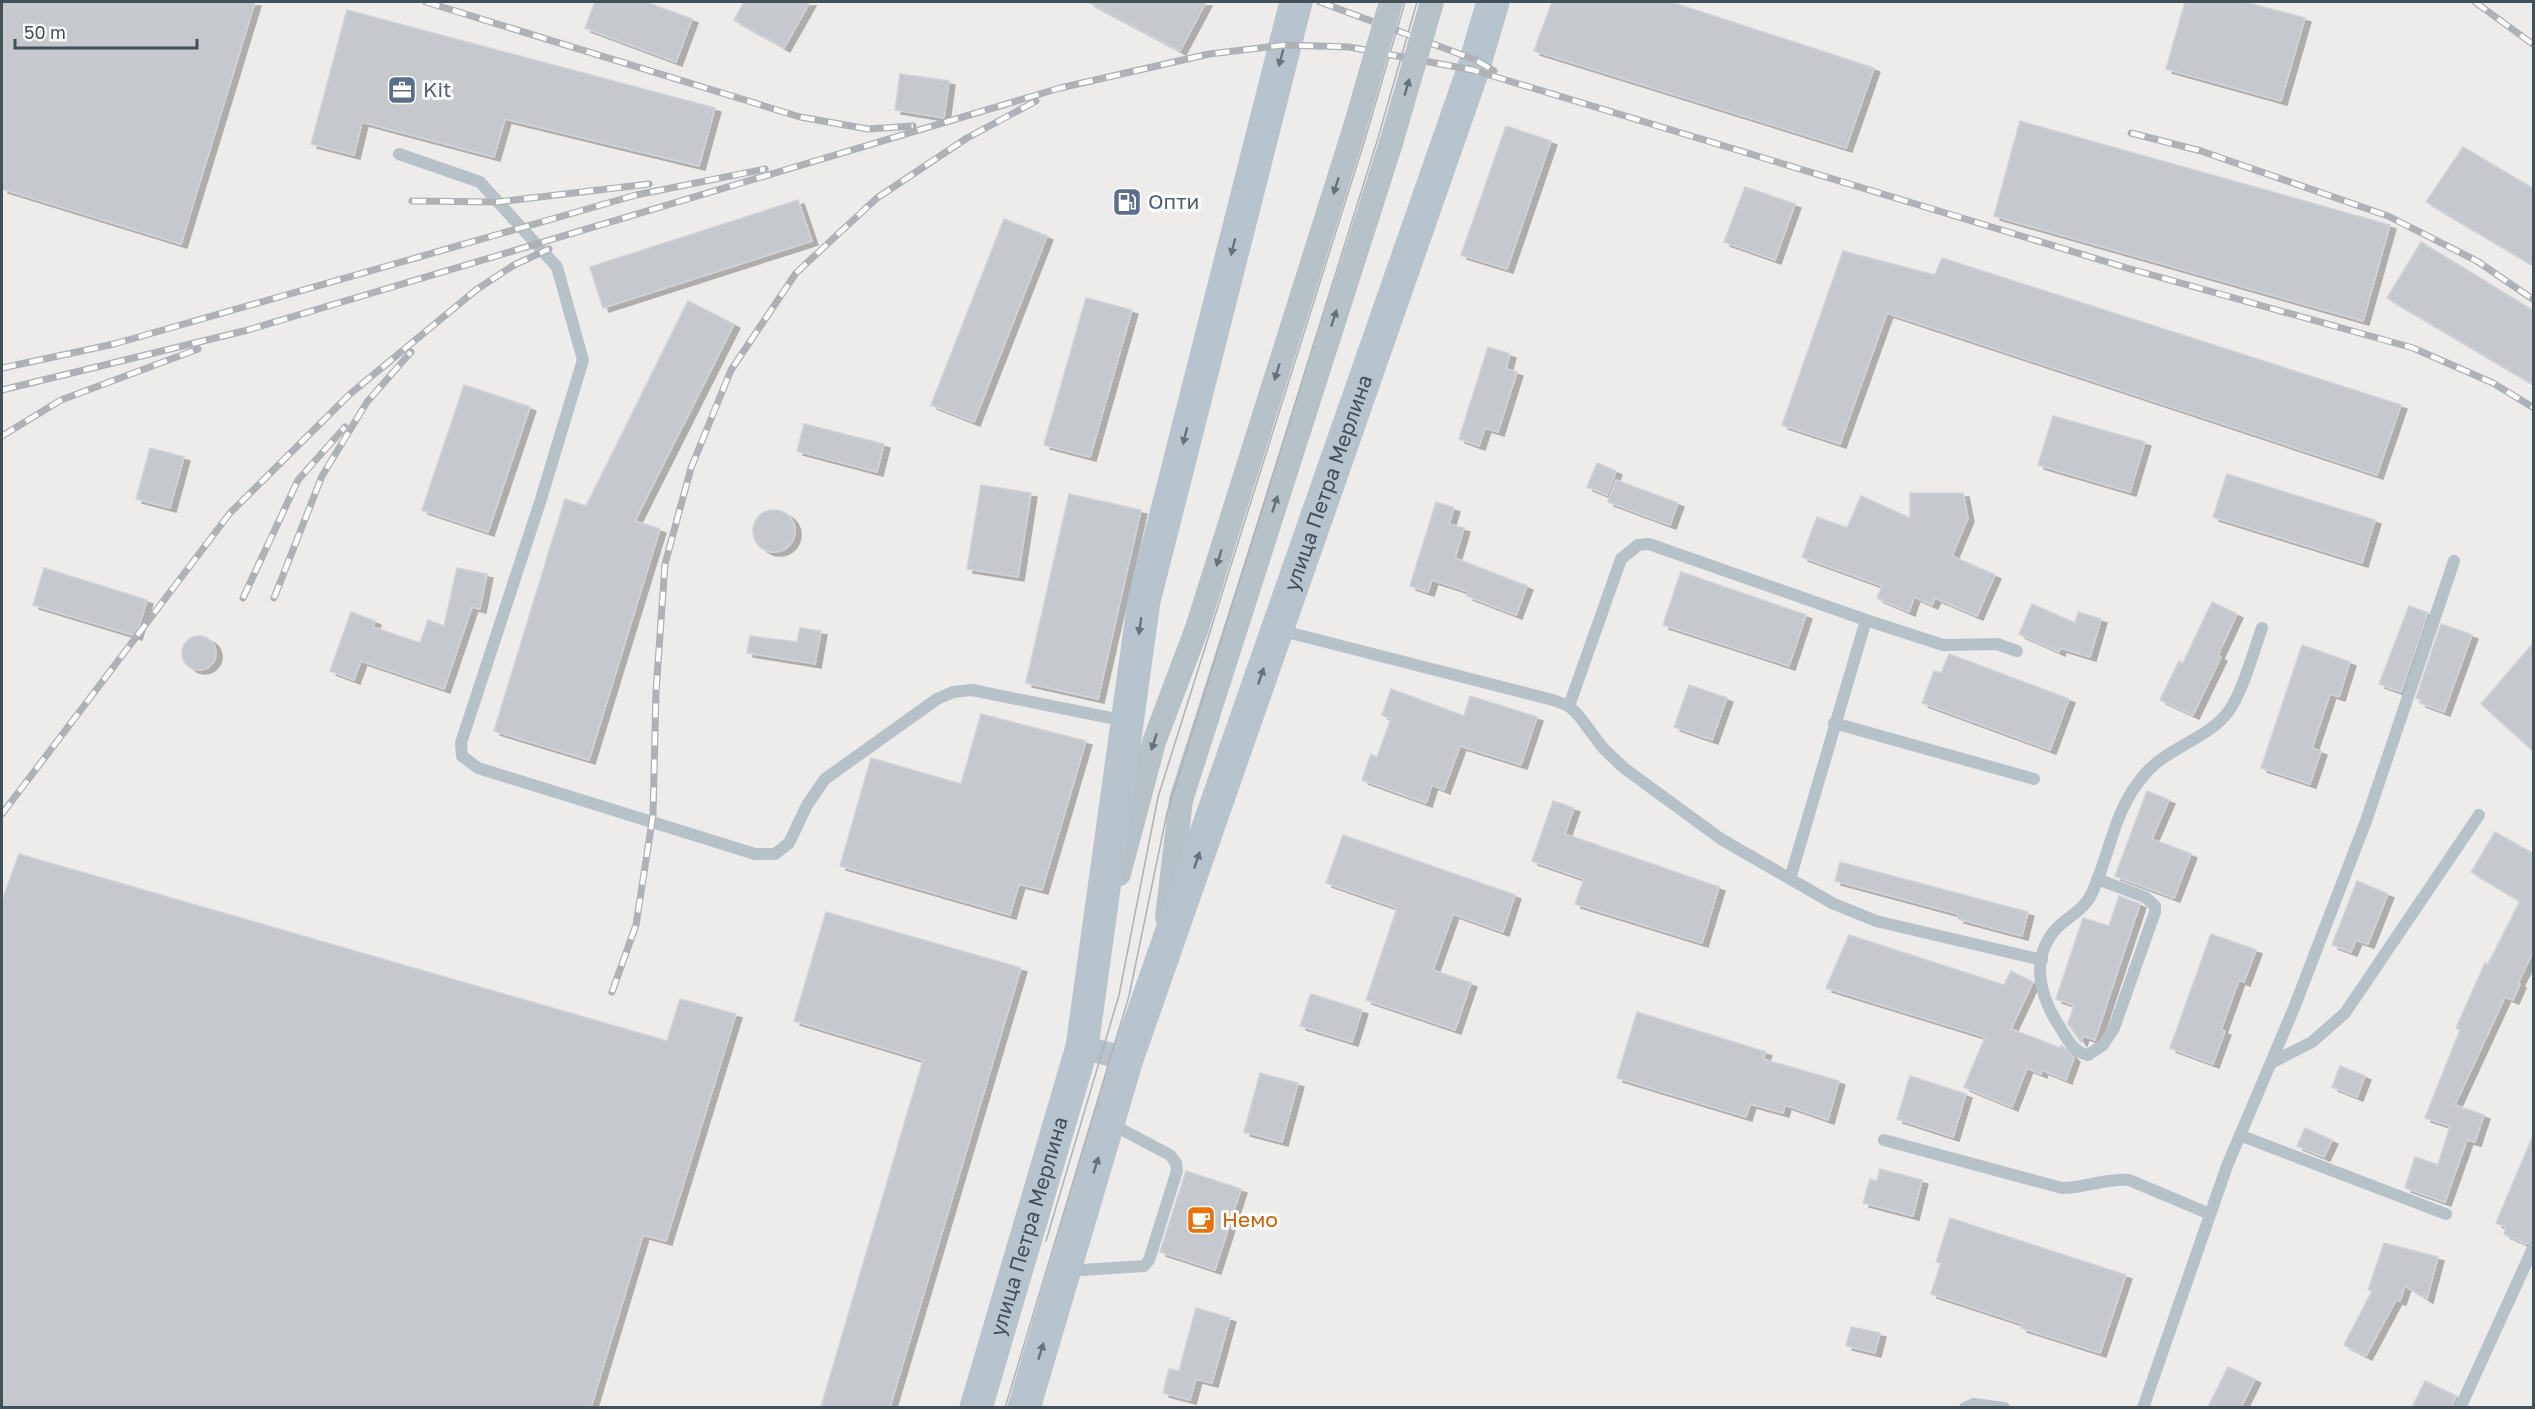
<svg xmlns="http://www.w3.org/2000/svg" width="2535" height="1409" font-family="'Golos Text',sans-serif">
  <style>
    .building { fill: #c5c9ce; stroke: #cfd2d7; stroke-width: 1.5; filter: url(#shadow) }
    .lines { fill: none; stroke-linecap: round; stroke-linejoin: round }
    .lane { stroke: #b7c1c8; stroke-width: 12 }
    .street { stroke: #b7c1c8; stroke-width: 24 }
    .secondary { stroke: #b7c4cd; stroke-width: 33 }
    .tram { stroke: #aeb1b6; stroke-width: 1.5 }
    .rail-casing { stroke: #aeb1b6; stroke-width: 7 }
    .rail { stroke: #fff; stroke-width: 4.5; stroke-dasharray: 14; stroke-linecap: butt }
    .street-bridge { stroke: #b7c1c8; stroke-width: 24 }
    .oneway { fill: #66737b }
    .oneway2 { fill: #66727a }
    .labels { text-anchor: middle; stroke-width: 6; stroke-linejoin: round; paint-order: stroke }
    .service-label { font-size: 21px; fill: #4e5e75; stroke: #fff; text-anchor: start }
    .street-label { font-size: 21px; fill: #445058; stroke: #fff }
    .food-label { font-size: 21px; fill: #c56008; stroke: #fff; text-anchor: start }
  </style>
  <defs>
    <filter id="shadow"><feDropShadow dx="6" dy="4" stdDeviation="0" flood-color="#0004"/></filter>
  </defs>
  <rect width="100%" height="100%" fill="#eeebeb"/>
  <g class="building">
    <path d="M 2,2 L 255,2 L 181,244 L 2,189 Z"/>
    <path d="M 595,2 L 646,2 L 692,19 L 676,62 L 585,28 Z"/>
    <path d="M 744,2 L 810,2 L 784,48 L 734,20 Z"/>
    <path d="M 1088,2 L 1206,2 L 1180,51 Z"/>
    <path d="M 1552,2 L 1671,2 L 1874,68 L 1846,148 L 1534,51 Z"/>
    <path d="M 2185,2 L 2245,2 L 2305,18 L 2281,101 L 2166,69 Z"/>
    <path d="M 347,10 L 715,108 L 699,166 L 505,119 L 494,157 L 362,122 L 354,155 L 311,144 Z"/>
    <path d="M 900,74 L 949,81 L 944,118 L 895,110 Z"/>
    <path d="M 2020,121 L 2390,225 L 2363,321 L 1994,216 Z"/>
    <path d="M 1506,126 L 1551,141 L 1507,269 L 1461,255 Z"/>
    <path d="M 2463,147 L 2534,189 L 2534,266 L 2426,202 Z"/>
    <path d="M 1745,187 L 1795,204 L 1775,260 L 1724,242 Z"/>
    <path d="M 798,200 L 812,241 L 603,308 L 590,267 Z"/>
    <path d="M 1004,219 L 1047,236 L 974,422 L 931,405 Z"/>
    <path d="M 2421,242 L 2534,311 L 2534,385 L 2387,298 Z"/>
    <path d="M 1843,251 L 1935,275 L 1942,258 L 2401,405 L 2377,475 L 1887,313 L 1840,444 L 1782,425 Z"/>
    <path d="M 1086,298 L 1132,310 L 1090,457 L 1044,445 Z"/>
    <path d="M 688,301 L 734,324 L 635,521 L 660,529 L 589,760 L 494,731 L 565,499 L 586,506 Z"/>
    <path d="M 1488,347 L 1510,354 L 1506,369 L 1517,372 L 1498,432 L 1485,428 L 1479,446 L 1459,439 Z"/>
    <path d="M 464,385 L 530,407 L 488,532 L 422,510 Z"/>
    <path d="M 2053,416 L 2145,442 L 2130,492 L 2038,465 Z"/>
    <path d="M 804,424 L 884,444 L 877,472 L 797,451 Z"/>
    <path d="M 150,448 L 184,457 L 170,508 L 136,499 Z"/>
    <path d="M 1597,463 L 1616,471 L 1607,495 L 1587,487 Z"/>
    <path d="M 2227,474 L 2375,520 L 2362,563 L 2213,517 Z"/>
    <path d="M 1616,480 L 1678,503 L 1670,525 L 1608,502 Z"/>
    <path d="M 981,485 L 1031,493 L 1018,577 L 967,569 Z"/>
    <path d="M 1910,493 L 1963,493 L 1968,518 L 1952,556 L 1995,575 L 1977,616 L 1935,598 L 1932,605 L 1914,597 L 1909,612 L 1877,598 L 1882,586 L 1802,557 L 1817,517 L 1847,528 L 1861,496 L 1910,518 Z"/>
    <path d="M 1069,494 L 1141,510 L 1098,699 L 1026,683 Z"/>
    <path d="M 1436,502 L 1454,508 L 1449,524 L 1464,528 L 1455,558 L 1527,586 L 1516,615 L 1467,596 L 1469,592 L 1432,580 L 1428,592 L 1410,586 Z"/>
    <circle cx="774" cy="531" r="21"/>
    <path d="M 44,568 L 147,600 L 136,636 L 33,605 Z"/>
    <path d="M 457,568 L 487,574 L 480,609 L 472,607 L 444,689 L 361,661 L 354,680 L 330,671 L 351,612 L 375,621 L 373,627 L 420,643 L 428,620 L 444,626 Z"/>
    <path d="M 1681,572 L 1806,615 L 1789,666 L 1663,625 Z"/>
    <path d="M 2212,602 L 2237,614 L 2218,655 L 2221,657 L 2193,715 L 2160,700 L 2179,661 L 2183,663 Z"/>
    <path d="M 2032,604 L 2075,623 L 2078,612 L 2101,619 L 2090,657 L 2060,648 L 2059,652 L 2019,634 Z"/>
    <path d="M 2409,606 L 2428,613 L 2401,692 L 2379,684 Z"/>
    <path d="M 2441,624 L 2472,635 L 2444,712 L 2420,703 L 2421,700 L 2416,698 Z"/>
    <path d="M 800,628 L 821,631 L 815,664 L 747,653 L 750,636 L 797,642 Z"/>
    <circle cx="199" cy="653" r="17"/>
    <path d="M 2534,642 L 2534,752 L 2481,704 Z"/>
    <path d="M 2302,645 L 2350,662 L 2339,697 L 2330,694 L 2312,748 L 2321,751 L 2310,784 L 2261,768 Z"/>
    <path d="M 1949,654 L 2069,699 L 2050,750 L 1922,703 L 1934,671 L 1941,673 Z"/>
    <path d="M 1689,685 L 1727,698 L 1712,740 L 1674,727 Z"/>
    <path d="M 1391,689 L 1464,716 L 1470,696 L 1537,717 L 1521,765 L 1460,746 L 1444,790 L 1432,785 L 1426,803 L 1362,780 L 1371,754 L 1377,757 L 1391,719 L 1382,715 Z"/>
    <path d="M 981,714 L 1086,741 L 1042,890 L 1019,884 L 1010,915 L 840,866 L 871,758 L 961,784 Z"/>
    <path d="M 2147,791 L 2169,800 L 2152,839 L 2191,854 L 2174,898 L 2115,876 Z"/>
    <path d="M 1553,801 L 1574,808 L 1565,834 L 1719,887 L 1702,943 L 1575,904 L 1584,879 L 1532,861 Z"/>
    <path d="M 2495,832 L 2534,854 L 2534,950 L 2518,983 L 2520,984 L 2513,1000 L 2505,997 L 2455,1105 L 2484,1115 L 2475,1142 L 2467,1140 L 2445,1202 L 2405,1188 L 2415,1157 L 2438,1165 L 2450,1126 L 2425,1118 L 2460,1030 L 2456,1028 L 2485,963 L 2488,964 L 2520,901 L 2471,872 Z"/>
    <path d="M 1343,835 L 1515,895 L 1503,932 L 1453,914 L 1433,970 L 1471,983 L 1455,1030 L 1366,1000 L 1397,908 L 1326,883 Z"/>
    <path d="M 19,854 L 667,1041 L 680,999 L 736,1014 L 666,1241 L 643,1235 L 591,1407 L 2,1407 L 2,901 Z"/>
    <path d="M 1840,862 L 2028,912 L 2022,936 L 1958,919 L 1958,914 L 1835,881 Z"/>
    <path d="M 2357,881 L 2388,894 L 2368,944 L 2356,940 L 2351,952 L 2332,945 Z"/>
    <path d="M 2119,896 L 2140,904 L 2095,1040 L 2083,1036 L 2081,1042 L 2068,1024 L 2074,1005 L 2056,999 L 2083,918 L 2109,926 Z"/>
    <path d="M 826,912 L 1021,968 L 890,1407 L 821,1407 L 923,1060 L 794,1021 Z"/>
    <path d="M 2211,934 L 2256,950 L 2244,982 L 2239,980 L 2221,1030 L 2225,1031 L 2213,1064 L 2170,1048 Z"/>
    <path d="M 1849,935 L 2004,985 L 2011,971 L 2033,982 L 2011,1029 L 2060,1048 L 2061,1045 L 2074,1058 L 2066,1080 L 2042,1070 L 2041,1074 L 2027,1068 L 2012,1107 L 1964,1087 L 1985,1037 L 1826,988 Z"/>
    <path d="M 1311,994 L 1362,1010 L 1352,1042 L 1300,1026 Z"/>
    <path d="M 1637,1012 L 1766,1052 L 1763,1059 L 1839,1081 L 1828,1120 L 1785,1105 L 1783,1113 L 1750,1104 L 1746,1117 L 1617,1078 Z"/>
    <path d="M 2340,1066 L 2365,1076 L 2357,1097 L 2332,1087 Z"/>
    <path d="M 1260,1073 L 1298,1083 L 1282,1142 L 1244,1132 Z"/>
    <path d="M 1910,1076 L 1966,1094 L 1953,1137 L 1897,1119 Z"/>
    <path d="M 2305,1128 L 2332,1140 L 2324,1157 L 2297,1146 Z"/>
    <path d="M 2534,1133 L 2534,1238 L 2526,1244 L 2504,1234 L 2506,1227 L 2496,1223 Z"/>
    <path d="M 1880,1169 L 1922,1180 L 1913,1216 L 1863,1203 L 1870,1179 L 1877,1181 Z"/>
    <path d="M 1186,1171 L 1241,1189 L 1215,1270 L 1160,1252 Z"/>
    <path d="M 1950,1218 L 2126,1275 L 2100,1353 L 2021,1328 L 2023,1324 L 1931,1294 L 1941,1263 L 1936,1262 Z"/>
    <path d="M 2384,1243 L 2438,1257 L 2427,1299 L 2405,1286 L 2400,1301 L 2396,1300 L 2366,1356 L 2344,1345 L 2372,1291 L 2368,1290 Z"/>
    <path d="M 1196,1308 L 1230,1318 L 1212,1383 L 1196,1379 L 1190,1400 L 1163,1393 L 1169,1369 L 1179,1371 Z"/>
    <path d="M 1851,1327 L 1880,1333 L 1875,1353 L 1846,1346 Z"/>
    <path d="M 2228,1367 L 2255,1379 L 2241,1407 L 2208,1407 Z"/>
    <path d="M 2425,1381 L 2456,1396 L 2452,1407 L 2412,1407 Z"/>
  </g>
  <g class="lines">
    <g class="lane">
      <path d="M 399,154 L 480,182 L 557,267 L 583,360 L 541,499 L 461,743 L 462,756 L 478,768 L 755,854 L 775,854 L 789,843 L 807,805 L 825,779 L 937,699 L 953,692 L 972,690 L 1126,721"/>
      <path d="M 1866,620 L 1943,645 L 1997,644 L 2017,651"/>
      <path d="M 1279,630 L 1553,700 L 1569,706 L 1579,716 L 1603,748 L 1624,768 L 1721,839 L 1832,903 L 1876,921 L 2042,960"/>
      <path d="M 1569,706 L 1621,559 L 1638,545 L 1649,544 L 1866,620 L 1790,879"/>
      <path d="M 1834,723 L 2034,779"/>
      <path d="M 2097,879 L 2145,897 L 2155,906 L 2155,912 L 2114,1028 L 2103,1045 L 2088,1055 C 2072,1052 2066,1036 2058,1024 C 2039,994 2030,957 2057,928 C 2069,916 2085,909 2092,893 C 2111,852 2113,810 2145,774 C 2168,747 2208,739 2228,712 C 2242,694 2254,650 2262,628"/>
      <path d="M 2271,1063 L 2312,1042 L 2345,1013 L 2479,815"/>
      <path d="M 2242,1136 L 2446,1214"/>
      <path d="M 1884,1140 L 2062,1188 C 2085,1188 2106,1178 2129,1180 L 2210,1214"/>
      <path d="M 1066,1271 L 1144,1266 L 1149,1260 L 1177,1171 L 1176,1163 L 1170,1155 L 1111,1124"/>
      <path d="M 1965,1408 L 1974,1404 L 2004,1408"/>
      <path d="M 2143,1408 L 2227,1166 L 2294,1008 L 2366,821 L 2454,561"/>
      <path d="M 2460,1408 L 2534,1246"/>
    </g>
    <g class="street">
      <path d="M 1119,874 L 1154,742 L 1197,628 L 1354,130"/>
      <path d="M 1167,917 L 1181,800 L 1391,143"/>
      <path d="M 1082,1047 L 1127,1059"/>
    </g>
    <g class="secondary">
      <path id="s1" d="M 976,1408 L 1082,1047 L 1144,601 L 1296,2"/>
      <path id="s2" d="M 1024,1408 L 1127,1059 L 1473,70 L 1493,2"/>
    </g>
    <g class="tram">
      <path d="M 1046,1241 L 1119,995 L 1158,797 L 1366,136 L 1405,2"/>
      <path d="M 1005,1408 L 1129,996 L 1167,813 L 1378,138 L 1417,2"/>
    </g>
    <g class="rail-casing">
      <g id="rail">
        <path d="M 426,2 L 800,117 L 868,129 L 913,126"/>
        <path d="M 1320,2 L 1476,60 L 1494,71"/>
        <path d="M 2475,2 L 2534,45"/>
        <path d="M 2131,133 L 2201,151 L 2388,216 L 2477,261 L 2534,300"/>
        <path d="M 412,201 L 497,202 L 649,184"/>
        <path d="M 2,368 L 114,344 L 636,195 L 765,169"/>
        <path d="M 2,390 L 248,330 L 1060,88 L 1209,54 L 1285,45 L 1349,47 L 1473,70 L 2127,268 L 2413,348 L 2493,383 L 2534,408"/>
        <path d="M 2,436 L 61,400 L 198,349"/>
        <path d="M 243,598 L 298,480 L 345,427"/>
        <path d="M 274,598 L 322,476 L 367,402 L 411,352"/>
        <path d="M 2,814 L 230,513 L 350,394 L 476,290 L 514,265 L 549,249"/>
        <path d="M 612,992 L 636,925 L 653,815 L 656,692 L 665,564 L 691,468 L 731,370 L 796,273 L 877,198 L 967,138 L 1036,101"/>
      </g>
    </g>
    <use href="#rail" class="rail"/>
    <g class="street-bridge">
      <path d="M 1354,130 L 1391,2"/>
      <path d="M 1391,143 L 1432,2"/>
    </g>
  </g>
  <defs><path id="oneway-solid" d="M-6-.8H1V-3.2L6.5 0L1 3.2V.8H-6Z" transform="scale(1.5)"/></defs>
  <g class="oneway">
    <use href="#oneway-solid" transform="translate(1281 58) rotate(105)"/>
    <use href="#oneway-solid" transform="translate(1233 247) rotate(104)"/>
    <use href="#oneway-solid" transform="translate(1185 436) rotate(104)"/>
    <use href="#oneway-solid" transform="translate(1140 626) rotate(98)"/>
    <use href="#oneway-solid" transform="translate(1261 676) rotate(-71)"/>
    <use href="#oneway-solid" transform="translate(1197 860) rotate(-71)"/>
    <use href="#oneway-solid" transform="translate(1096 1165) rotate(-73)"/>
    <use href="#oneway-solid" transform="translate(1041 1351) rotate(-73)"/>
  </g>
  <g class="oneway2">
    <use href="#oneway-solid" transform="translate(1407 87) rotate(-74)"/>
    <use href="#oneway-solid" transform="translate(1336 186) rotate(107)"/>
    <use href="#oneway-solid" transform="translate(1334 318) rotate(-72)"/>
    <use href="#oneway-solid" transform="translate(1277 372) rotate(107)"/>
    <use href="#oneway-solid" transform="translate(1275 504) rotate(-72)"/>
    <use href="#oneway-solid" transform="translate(1219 558) rotate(107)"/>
    <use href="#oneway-solid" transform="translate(1154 742) rotate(108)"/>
  </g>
  <defs>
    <g id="office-square" transform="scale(1.5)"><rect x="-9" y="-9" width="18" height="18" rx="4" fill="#5c6f8a" stroke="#fff"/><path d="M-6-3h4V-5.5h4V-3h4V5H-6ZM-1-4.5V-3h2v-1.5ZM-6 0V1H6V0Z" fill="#fff"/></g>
    <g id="fuel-square" transform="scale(1.5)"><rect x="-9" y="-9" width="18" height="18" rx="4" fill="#5c6f8a" stroke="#fff"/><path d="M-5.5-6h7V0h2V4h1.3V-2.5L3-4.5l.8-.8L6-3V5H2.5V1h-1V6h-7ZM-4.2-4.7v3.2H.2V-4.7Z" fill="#fff"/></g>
    <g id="cafe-square" transform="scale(1.5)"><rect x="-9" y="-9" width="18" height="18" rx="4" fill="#e8710a" stroke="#fff"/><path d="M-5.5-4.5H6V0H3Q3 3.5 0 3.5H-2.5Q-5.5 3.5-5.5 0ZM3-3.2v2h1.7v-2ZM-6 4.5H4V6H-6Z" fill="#fff"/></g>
  </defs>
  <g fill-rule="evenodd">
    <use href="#office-square" x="402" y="90"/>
    <use href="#fuel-square" x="1127" y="202"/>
    <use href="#cafe-square" x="1201" y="1220"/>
  </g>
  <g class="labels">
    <g class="service-label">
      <text x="423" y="97">Kit</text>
      <text x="1148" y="209">Опти</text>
    </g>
    <g class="street-label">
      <text dy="7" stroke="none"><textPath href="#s2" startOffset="974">улица Петра Мерлина</textPath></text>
      <text dy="7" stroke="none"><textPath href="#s1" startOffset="189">улица Петра Мерлина</textPath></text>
    </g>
    <g class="food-label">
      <text x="1222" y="1227">Немо</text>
    </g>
  </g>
  <rect width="2535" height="1409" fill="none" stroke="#445058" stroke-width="6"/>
  <path d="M15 39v9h182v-9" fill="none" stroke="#445058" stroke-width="3"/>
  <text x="24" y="39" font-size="18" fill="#445058" stroke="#ffffff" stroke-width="4.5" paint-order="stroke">50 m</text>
</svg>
